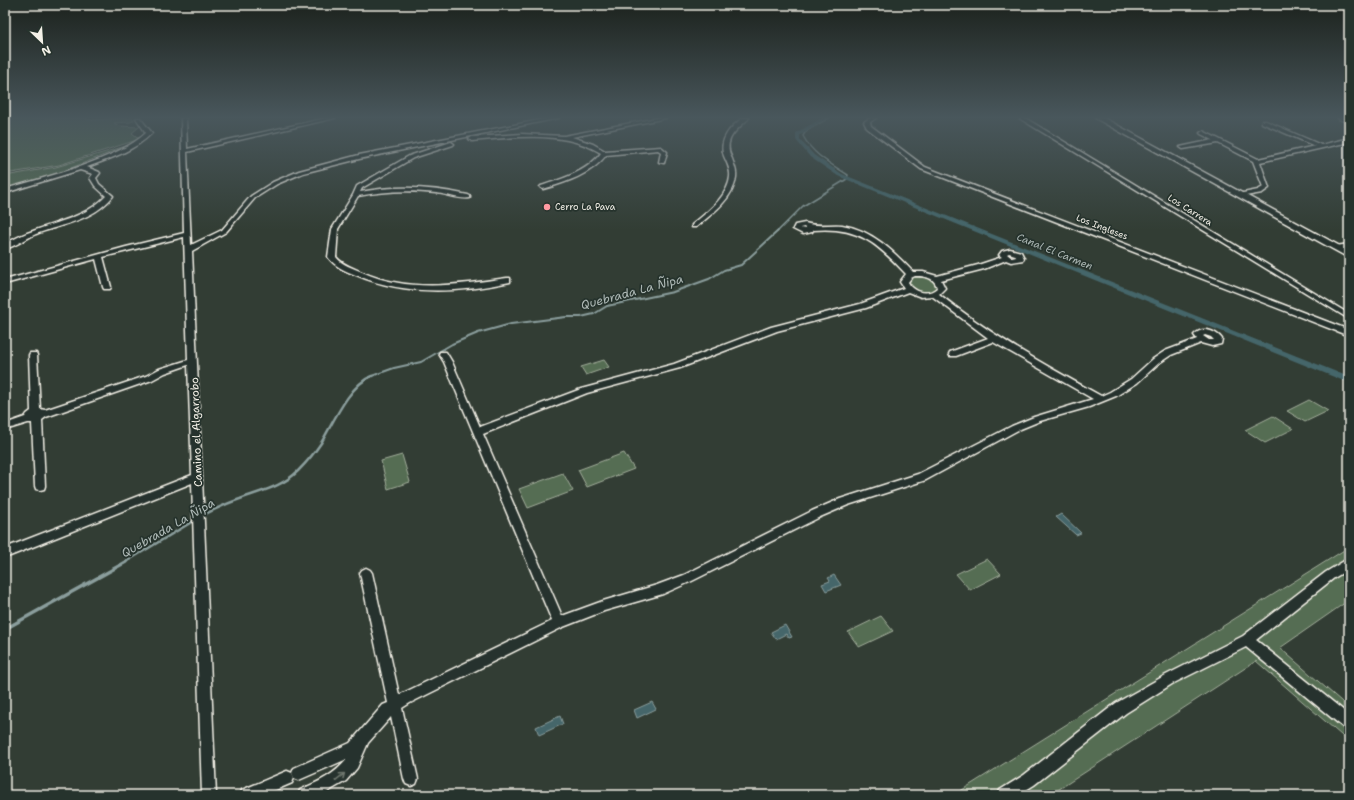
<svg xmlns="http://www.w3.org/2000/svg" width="1354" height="800" font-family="'Shantell Sans',sans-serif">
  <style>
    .green { fill: #556d52; stroke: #a4af9d }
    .water { fill: #45666b; stroke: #8b9e9d }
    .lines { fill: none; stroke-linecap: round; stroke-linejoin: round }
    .stream-far3 { stroke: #8b9e9d; stroke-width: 1.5 }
    .stream-far2 { stroke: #8b9e9d; stroke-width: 2 }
    .stream-far1 { stroke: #8b9e9d; stroke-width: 2.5 }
    .stream { stroke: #8b9e9d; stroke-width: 3.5 }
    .canal { fill: #45666b; fill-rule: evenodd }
    .street-casing { stroke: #f4f1e8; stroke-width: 3 }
    .secondary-casing { stroke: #f4f1e8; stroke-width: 3 }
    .street { fill: #26332d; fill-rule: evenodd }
    .secondary { fill: #26332d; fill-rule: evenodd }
    .oneway { stroke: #6e766e }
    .poi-dot { fill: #ff9aa2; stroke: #26332d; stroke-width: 1.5 }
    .labels { text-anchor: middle; stroke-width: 3.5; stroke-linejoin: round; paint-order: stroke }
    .far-poi-label { font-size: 9px; fill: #f4f1e8; stroke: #26332d; text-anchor: start }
    .far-street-label { font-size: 9px; fill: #f4f1e8; stroke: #26332d }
    .far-water-label { font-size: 10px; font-style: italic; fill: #aeb9b6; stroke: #26332d }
    .street-label { font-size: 11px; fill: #f4f1e8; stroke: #26332d }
    .water-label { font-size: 12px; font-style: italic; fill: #aeb9b6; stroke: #26332d }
  </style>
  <rect width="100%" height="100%" fill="#323d34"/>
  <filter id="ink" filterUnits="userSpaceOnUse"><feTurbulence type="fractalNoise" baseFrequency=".025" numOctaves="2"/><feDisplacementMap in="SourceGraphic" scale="8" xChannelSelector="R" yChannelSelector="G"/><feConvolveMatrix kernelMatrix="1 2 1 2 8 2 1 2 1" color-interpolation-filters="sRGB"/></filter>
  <g filter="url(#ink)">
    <g class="green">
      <path d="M 14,118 L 84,118 L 91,120 L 133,118 L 134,120 L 131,122 L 114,123 L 119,126 L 139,127 L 132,133 L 140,139 L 59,165 L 5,174 L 5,120 Z"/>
      <path d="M 129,145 L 61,172 L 5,189 L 5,176 L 56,167 Z"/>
      <path d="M 913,276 L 928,277 L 935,282 L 937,287 C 929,298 917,290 908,285 L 908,280 Z"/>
      <path d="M 604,360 L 609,367 L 586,375 L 581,367 Z"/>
      <path d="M 1309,400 L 1328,411 L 1305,422 L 1287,411 Z"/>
      <path d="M 1273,416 L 1293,429 L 1265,443 L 1245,430 Z"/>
      <path d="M 624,453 L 634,469 L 587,487 L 578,470 Z"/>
      <path d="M 402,455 L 410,482 L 388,489 L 381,461 Z"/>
      <path d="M 563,473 L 573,491 L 528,508 L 519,489 Z"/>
      <path d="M 1349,547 L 1349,600 L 1280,648 L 1349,708 L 1349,742 L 1256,661 L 1050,795 L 954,795 Z"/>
      <path d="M 987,559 L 1001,574 L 970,590 L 956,574 Z"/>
      <path d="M 881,616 L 893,631 L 859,647 L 848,632 Z"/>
    </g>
    <g class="water">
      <path d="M 1061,514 L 1081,533 L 1076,535 L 1056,517 Z"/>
      <path d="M 834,575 L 841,585 L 826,591 L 822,584 L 830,581 L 828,578 Z"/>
      <path d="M 785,625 L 792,637 L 789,638 L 786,634 L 776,639 L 771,632 Z"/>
      <path d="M 652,702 L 656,709 L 637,718 L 634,710 Z"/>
      <path d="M 560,716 L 563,724 L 539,735 L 536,727 Z"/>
    </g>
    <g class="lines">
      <path class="stream-far3" d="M 777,232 L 803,206 L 847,179 L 848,175 C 831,164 813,155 803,136 L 806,131 L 829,118"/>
      <path class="stream-far2" d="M 369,377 L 394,368 L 421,362 L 452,344 L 478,333 L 511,324 L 566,317 L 581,317 L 594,314 L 607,306 L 673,292 L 709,279 L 724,270 L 741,265 L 778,231"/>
      <g class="stream-far1">
        <path d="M 201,516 C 214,510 227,503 240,499 C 261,491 282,487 298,471 C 306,463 315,452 321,443 C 333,423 349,385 372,376"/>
        <path d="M 124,563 L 195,520"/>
      </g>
      <path class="stream" d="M 5,629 L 126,562"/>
      <path class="canal" d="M 822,118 L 827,118 L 800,135 L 800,140 L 814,155 L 842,174 L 1349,377 L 1349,383 L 838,176 L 810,157 L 796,140 L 796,133 Z"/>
      <g class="street-casing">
        <g id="street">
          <path d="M 5,118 L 10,118 L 5,120 Z"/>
          <path d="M 136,118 L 140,118 L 152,133 L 151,134 C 134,151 109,159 87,167 L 99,172 L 100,173 L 96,178 L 99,184 L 113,196 C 94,220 63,224 36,234 C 25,239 16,246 5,249 L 5,244 C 14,239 23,234 33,231 C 59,221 86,217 106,196 L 95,186 L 90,178 L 93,174 L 80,170 L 5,193 L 5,189 C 43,178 119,159 146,133 Z"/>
          <path d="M 181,118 L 186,118 L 187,149 L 327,118 L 335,118 L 187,152 L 191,245 L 222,230 L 251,196 L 273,182 L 299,171 L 359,155 L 550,118 L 559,118 L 359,159 L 303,173 L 277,184 L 255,198 L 226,232 L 192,251 L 216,795 L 202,795 L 192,483 L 5,558 L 5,548 L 192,475 L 188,365 L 165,373 L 152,380 L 46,417 L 42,420 L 45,486 L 44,489 L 40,490 L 36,489 L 35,486 L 32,423 L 28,423 L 5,430 L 5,424 L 25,417 L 27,414 L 31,411 L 29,355 L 30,353 L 36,353 L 37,355 L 40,409 L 45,410 L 146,376 L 159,369 L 188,360 L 184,237 L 103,257 L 111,287 L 110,289 L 104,289 L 103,287 L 96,259 L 5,284 L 5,280 L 126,247 L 184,233 Z"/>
          <path d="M 657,118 L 666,118 L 572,137 L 593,144 L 605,151 L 661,147 L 667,152 L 664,163 L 659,162 L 661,152 L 658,150 L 606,155 C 592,174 565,183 543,189 L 540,187 L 541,186 C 562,179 587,172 601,153 C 563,130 514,137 472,141 L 469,139 L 472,137 L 522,134 L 564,136 Z"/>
          <path d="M 743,118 L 749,118 C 736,131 722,139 732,159 C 734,165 737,171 736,177 C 734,198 711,215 696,227 L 692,227 L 692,225 C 706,213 728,197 730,177 C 731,170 727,163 724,156 C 718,140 731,126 743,118 Z"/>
          <path d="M 870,118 L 876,118 L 870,122 L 871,126 L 925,167 L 1349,330 L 1349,336 L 921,169 L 867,128 L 864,122 Z"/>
          <path d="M 1019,118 L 1025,118 L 1349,314 L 1349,319 Z"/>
          <path d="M 1338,118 L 1349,119 L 1349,123 L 1339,119 Z"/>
          <path d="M 1262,121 L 1266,121 L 1321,145 L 1349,138 L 1349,142 L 1260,162 L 1269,188 L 1262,193 L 1240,197 L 1237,195 L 1238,194 L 1258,190 L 1263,187 L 1253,161 L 1218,143 L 1183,149 L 1180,147 L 1213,140 L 1201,134 L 1200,133 L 1203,131 L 1258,159 L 1315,146 L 1262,123 Z"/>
          <path d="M 451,142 L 454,144 L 453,145 L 413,158 L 362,188 L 360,192 C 396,185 432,187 468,195 L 470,196 L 470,198 C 460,200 447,194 436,193 C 410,190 384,191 358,196 L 338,229 L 336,257 C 342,265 353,268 362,272 C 409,293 458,285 507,278 L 510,278 L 510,282 C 459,293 404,296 356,275 C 346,271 335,267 328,257 L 332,229 L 353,195 L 357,186 L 409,156 Z"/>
          <path d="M 805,223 C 817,227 829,224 842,225 C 872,230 893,251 913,272 L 923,272 L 937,276 L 978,265 L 1002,257 L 999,255 L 1002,251 L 1010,249 L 1021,252 L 1024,258 L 1023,260 L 1011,262 L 1006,260 L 984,269 L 941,280 L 945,288 L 939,294 C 989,334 1044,365 1101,396 L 1110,392 L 1131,379 L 1153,359 L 1165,351 L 1197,339 L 1194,335 C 1202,326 1215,330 1222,339 L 1221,344 L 1212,346 L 1201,343 L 1171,355 L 1159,363 L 1137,383 L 1116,396 L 1089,407 L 1040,421 L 1018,430 L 926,480 L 848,505 L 820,517 L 692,581 L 663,594 L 604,611 L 563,627 L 410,703 L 402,708 L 418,779 L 416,784 L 411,786 L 406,784 L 404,779 L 391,717 L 368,743 L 357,768 L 346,781 L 322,795 L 298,795 L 300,790 C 318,782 335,775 347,759 L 299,780 L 294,778 L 292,773 L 294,768 L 350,743 L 383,705 L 388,703 L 360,573 L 362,570 L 366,568 L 370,570 L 372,573 L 399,695 L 552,621 L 444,362 L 439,354 L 440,352 L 446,352 L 452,362 L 480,427 L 581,389 L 674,364 L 771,327 L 860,304 L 904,288 L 900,282 L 906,274 C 877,243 858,226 813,230 L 812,232 L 803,234 L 793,229 L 795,225 ZM 804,227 L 806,229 L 800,228 ZM 1009,253 L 1015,255 L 1016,257 L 1012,258 L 1007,254 ZM 915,276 C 924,276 935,277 937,288 C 928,296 914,293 908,282 L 911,278 ZM 908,292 L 921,297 L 932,296 L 988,338 L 950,352 L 949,354 L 950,356 L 956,356 L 993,342 L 1093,399 L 1034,417 L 1012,426 L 918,474 L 840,499 L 812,511 L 684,575 L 657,585 L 603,601 L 562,616 L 483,434 L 587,393 L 680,368 L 777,331 L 866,308 ZM 1205,335 L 1211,337 L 1214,340 L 1209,340 L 1203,336 Z"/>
          <path d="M 1349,244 L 1349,248 L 1336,250 L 1332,248 L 1336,246 Z"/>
          <path d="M 1349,558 L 1349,569 L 1334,578 L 1256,640 L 1349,715 L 1349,730 L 1344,728 L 1246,647 L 1172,684 L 1126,713 L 1034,785 L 1018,795 L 998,795 L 1000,790 L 1024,775 L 1116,703 L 1164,676 L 1243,636 L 1326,572 Z"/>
          <path d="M 287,771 L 292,773 L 294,778 L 292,783 L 264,795 L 240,795 L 242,790 Z"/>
        </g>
      </g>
      <g class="secondary-casing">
        <path id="secondary" d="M 1095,118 L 1104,118 L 1349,251 L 1349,258 Z"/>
      </g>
      <use href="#street" class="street"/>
      <use href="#secondary" class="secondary"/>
    </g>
    <defs><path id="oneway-shaft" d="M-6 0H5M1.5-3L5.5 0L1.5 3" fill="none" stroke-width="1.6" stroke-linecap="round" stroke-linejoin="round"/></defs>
    <use class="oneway" href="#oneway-shaft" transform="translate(340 777) rotate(-38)"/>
  </g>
  <linearGradient id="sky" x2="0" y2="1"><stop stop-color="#1c221d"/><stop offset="0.51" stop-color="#49575c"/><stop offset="1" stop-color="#49575c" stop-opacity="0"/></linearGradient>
  <rect width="1354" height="230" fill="url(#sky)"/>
  <circle class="poi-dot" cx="547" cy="207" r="4"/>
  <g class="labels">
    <g class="far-poi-label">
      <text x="555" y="210">Cerro La Pava</text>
    </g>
    <g class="far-street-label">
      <text transform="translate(1190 210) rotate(32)" y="3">Los Carrera</text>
      <text transform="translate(1102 227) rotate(21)" y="3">Los Ingleses</text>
    </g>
    <g class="far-water-label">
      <text transform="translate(1055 251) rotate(22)" y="4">Canal El Carmen</text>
    </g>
    <g class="street-label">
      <text transform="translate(196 432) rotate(-92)" y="4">Camino el Algarrobo</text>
    </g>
    <g class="water-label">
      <text transform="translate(632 292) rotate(-15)" y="4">Quebrada La Ñipa</text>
      <text transform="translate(168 528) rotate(-30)" y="4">Quebrada La Ñipa</text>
    </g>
  </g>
  <rect width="1354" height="800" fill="none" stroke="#26332d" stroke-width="20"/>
  <rect x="10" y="10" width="1334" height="780" fill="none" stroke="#f4f1e8" stroke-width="1.5" filter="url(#ink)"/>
  <g transform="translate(42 42) rotate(155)" stroke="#26332d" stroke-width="3" paint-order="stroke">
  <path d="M0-3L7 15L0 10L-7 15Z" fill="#f4f1e8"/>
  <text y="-6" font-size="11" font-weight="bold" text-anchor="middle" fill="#f4f1e8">N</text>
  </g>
</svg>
